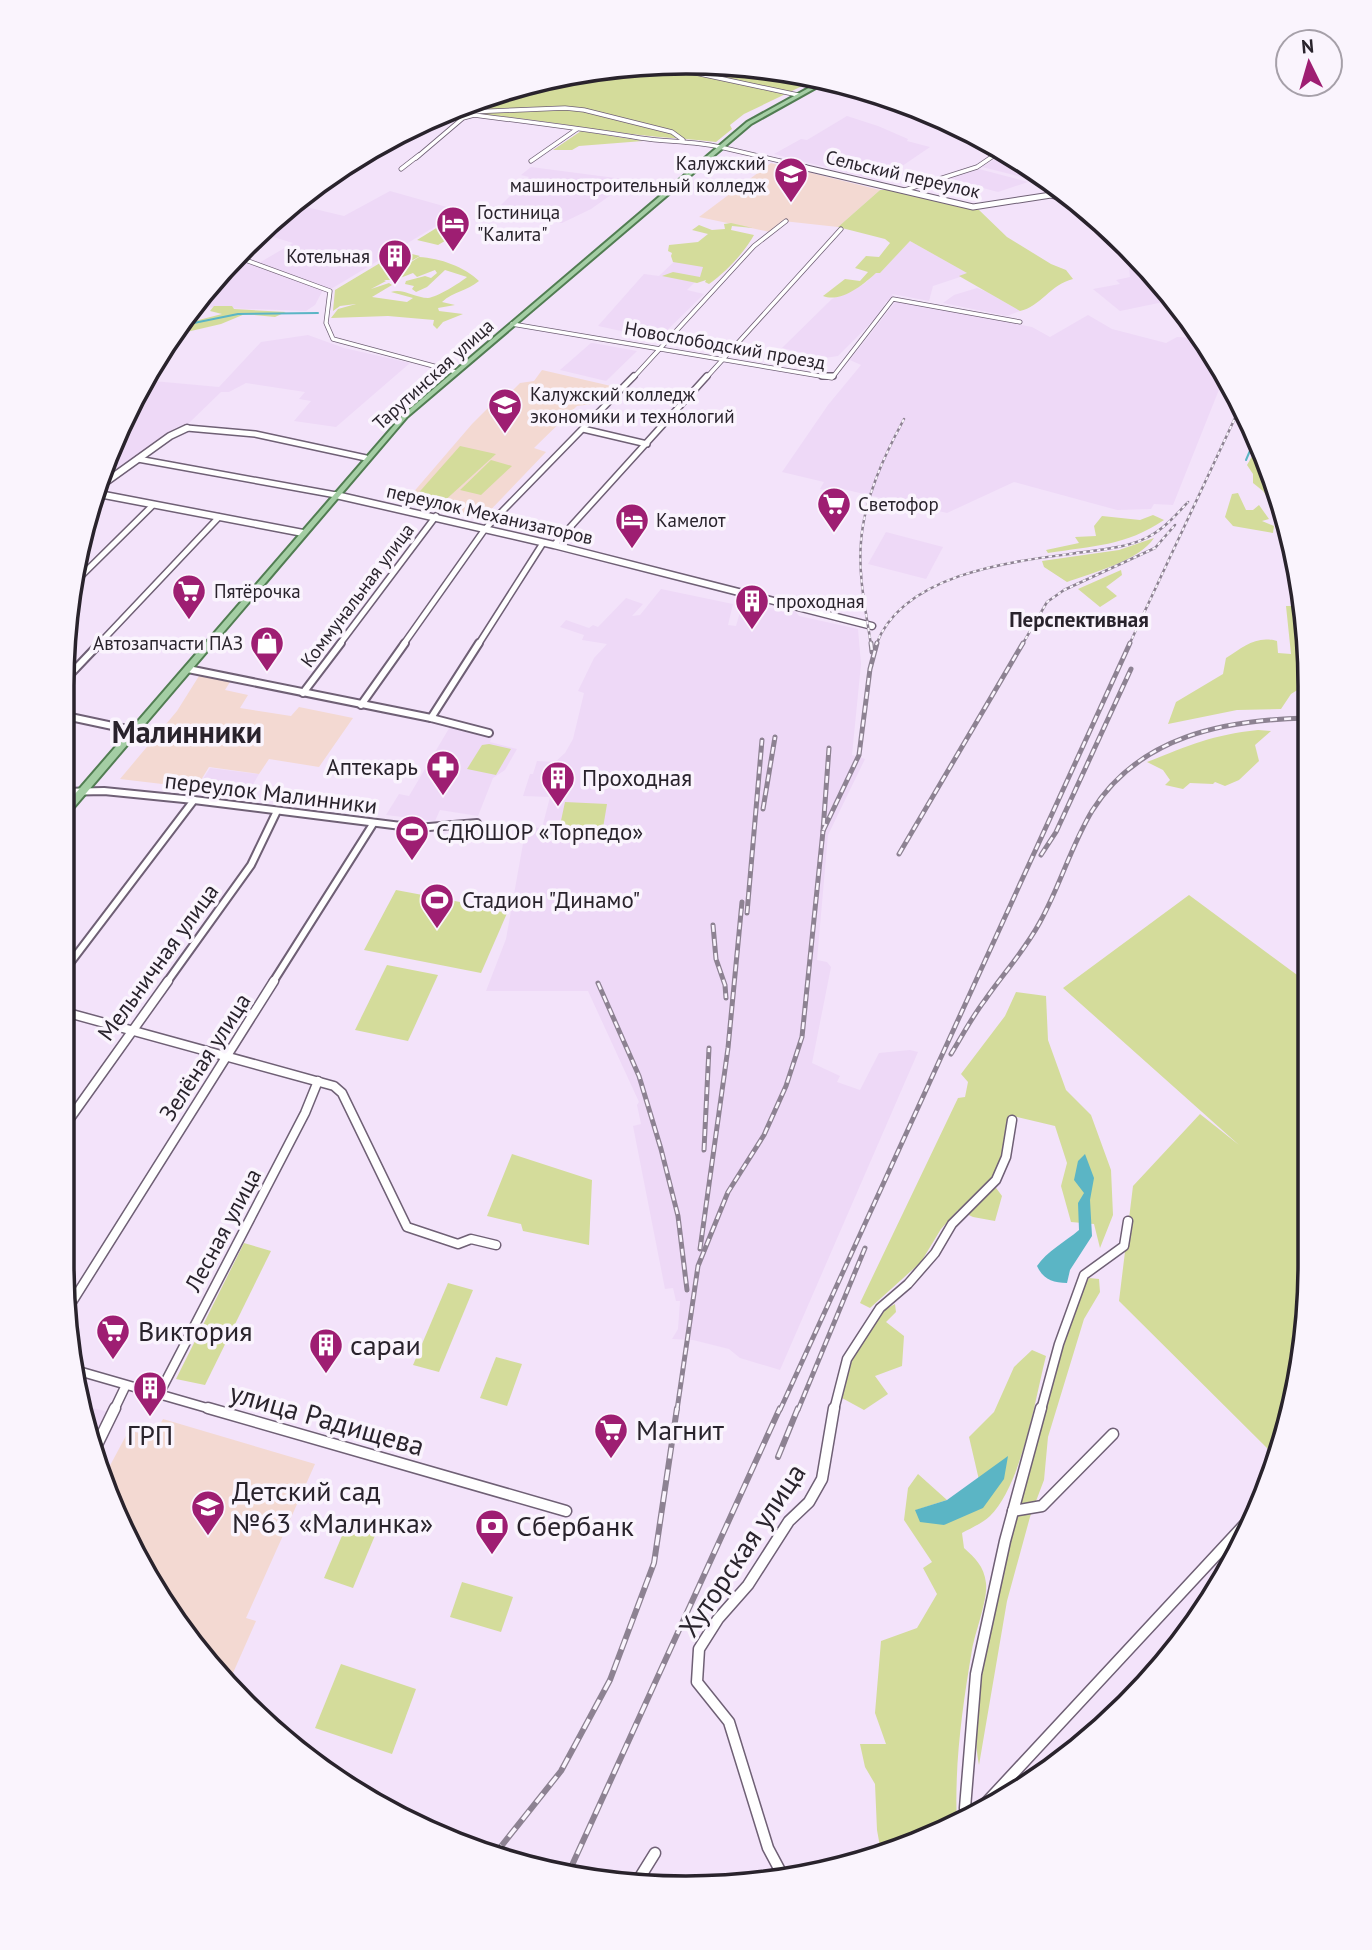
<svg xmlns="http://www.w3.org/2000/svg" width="1372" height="1950" font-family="'PT Sans',sans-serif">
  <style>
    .built { fill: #eed9f7 }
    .education { fill: #f3d9d2 }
    .green { fill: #d4dc9b; fill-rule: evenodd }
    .water { fill: #5bb5c5 }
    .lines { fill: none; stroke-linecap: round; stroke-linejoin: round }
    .stream { stroke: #5bb5c5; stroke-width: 2 }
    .minor-far4-casing { stroke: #6f6075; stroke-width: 5 }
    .minor-far3-casing { stroke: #6f6075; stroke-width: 8 }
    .minor-far2-casing { stroke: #6f6075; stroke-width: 10 }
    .minor-far1-casing { stroke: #6f6075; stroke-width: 11 }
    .minor-casing { stroke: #6f6075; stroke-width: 13 }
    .tertiary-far2-casing { stroke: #6f6075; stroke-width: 5 }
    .tertiary-far1-casing { stroke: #6f6075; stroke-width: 7 }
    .tertiary-casing { stroke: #6f6075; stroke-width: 9 }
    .primary-casing { stroke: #517d52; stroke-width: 4 }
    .minor-far4 { stroke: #fff; stroke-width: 3.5 }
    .minor-far3 { stroke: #fff; stroke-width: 5 }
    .minor-far2 { stroke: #fff; stroke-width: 6 }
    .minor-far1 { stroke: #fff; stroke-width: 8 }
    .minor { stroke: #fff; stroke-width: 10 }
    .tertiary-far2 { stroke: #fff; stroke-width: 3.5 }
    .tertiary-far1 { stroke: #fff; stroke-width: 5 }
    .tertiary { stroke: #fff; stroke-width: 6 }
    .primary { fill: #a4cea4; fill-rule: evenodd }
    .rail-far2-casing { stroke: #8d8292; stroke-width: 2.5 }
    .rail-far1-casing { stroke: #8d8292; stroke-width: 5 }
    .rail-casing { stroke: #8d8292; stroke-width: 6 }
    .rail-far2 { stroke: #faf4fd; stroke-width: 2; stroke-dasharray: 3.5; stroke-linecap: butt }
    .rail-far1 { stroke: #faf4fd; stroke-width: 2.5; stroke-dasharray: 7; stroke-linecap: butt }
    .rail { stroke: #faf4fd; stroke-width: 3.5; stroke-dasharray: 11; stroke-linecap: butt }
    .labels { text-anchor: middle; stroke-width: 7; stroke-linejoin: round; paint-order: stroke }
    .far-poi-label { font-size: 19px; fill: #29232c; stroke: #faf4fd; text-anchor: start }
    .far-street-label { font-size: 19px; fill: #29232c; stroke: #faf4fd }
    .far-neighbourhood-label { font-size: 21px; font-weight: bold; fill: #29232c; stroke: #faf4fd }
    .poi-label { font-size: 23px; fill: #29232c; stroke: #faf4fd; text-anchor: start }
    .street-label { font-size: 23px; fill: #29232c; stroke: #faf4fd }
    .near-poi-label { font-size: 28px; fill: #29232c; stroke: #faf4fd; text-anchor: start }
    .near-street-label { font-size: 28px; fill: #29232c; stroke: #faf4fd }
    .district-label { font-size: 30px; font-weight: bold; fill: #29232c; stroke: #faf4fd }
    .rim { fill: none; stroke: #29232c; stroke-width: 3.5 }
  </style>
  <rect width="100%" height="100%" fill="#f3e3fa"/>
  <g class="built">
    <path d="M 847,116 L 878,126 L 908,139 L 907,141 L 930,147 L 880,181 L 774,154 L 801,139 L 807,140 Z"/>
    <path d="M 1006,153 L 1059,186 L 982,167 Z"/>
    <path d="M 531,167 L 623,179 L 640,183 L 636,187 L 625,185 L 591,209 L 562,223 L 471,220 L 490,216 L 529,177 L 521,175 Z"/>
    <path d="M 979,169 L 1028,182 L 998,192 L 949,179 Z"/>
    <path d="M 390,191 L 461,211 L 331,289 L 259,263 L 293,243 L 270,236 L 248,249 L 273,217 L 298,205 L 344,216 Z"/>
    <path d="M 910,241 L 969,274 L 933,286 L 929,301 L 892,294 L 894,297 L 886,302 L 875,319 L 838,356 L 824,358 L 782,348 L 832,299 L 864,284 L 876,273 L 880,273 Z"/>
    <path d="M 678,258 L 712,265 L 687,290 L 704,294 L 658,339 L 598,326 L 644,274 L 659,276 Z"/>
    <path d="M 238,260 L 323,290 L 315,305 L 306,311 L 199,307 Z"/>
    <path d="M 1143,262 L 1155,274 L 1173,300 L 1120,311 L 1093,289 L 1120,284 L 1116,280 L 1130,277 L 1129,268 Z"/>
    <path d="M 977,288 L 985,291 L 1020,311 L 1007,316 L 943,303 L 954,295 Z"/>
    <path d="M 896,301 L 1032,327 L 1050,337 L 1088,315 L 1112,329 L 1166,343 L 1177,337 L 1198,338 L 1224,377 L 1173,505 L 1154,504 L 1151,509 L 1117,510 L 1014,482 L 947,513 L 838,488 L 835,492 L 820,489 L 824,482 L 782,472 L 828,405 L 861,365 L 850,360 Z"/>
    <path d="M 308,335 L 344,348 L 410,363 L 336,427 L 294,421 L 311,401 L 299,399 L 305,392 L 246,383 L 229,392 L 221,392 L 189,423 L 175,428 L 105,480 L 142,380 L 219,387 L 261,342 Z"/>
    <path d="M 591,343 L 593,343 L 637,351 L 606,381 L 560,370 Z"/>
    <path d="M 886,532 L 943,547 L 926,579 L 868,564 Z"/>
    <path d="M 661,589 L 733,604 L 728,625 L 736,626 L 742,605 L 795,611 L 799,616 L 858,629 L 861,664 L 852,755 L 865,759 L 828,835 L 817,960 L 827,962 L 831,967 L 812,1063 L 840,1076 L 837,1082 L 860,1090 L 879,1053 L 910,1050 L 918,1052 L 780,1370 L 740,1358 L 729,1349 L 693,1340 L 672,1339 L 678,1329 L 680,1301 L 676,1301 L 673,1288 L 665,1289 L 633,1126 L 641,1124 L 637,1105 L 639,1102 L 588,991 L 486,991 L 506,939 L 526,827 L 542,828 L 550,797 L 523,796 L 530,774 L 533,774 L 537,761 L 555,762 L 565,753 L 573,739 L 584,693 L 578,691 L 594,658 L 607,644 L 582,640 L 584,635 L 560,627 L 566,620 L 589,628 L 593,625 L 598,627 L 626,598 L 643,604 L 632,616 L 640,615 Z"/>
    <path d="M 451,725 L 492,736 L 490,742 L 517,749 L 505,770 L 493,778 L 478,816 L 440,810 L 435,821 L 386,815 L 399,794 L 409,796 Z"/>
    <path d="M 210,768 L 259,774 L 246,797 L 196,790 Z"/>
    <path d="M 80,1405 L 109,1412 L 91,1445 L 83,1426 Z"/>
  </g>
  <g class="education">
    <path d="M 771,163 L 880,190 L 838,227 L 783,221 L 770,232 L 699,217 Z"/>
    <path d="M 542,370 L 611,386 L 592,404 L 577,406 L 534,448 L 546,452 L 481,520 L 405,502 L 472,424 L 505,391 L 511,392 L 520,383 L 534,381 Z"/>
    <path d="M 199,676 L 230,682 L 225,690 L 248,695 L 240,708 L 291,716 L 299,707 L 353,718 L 319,767 L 269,759 L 259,774 L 209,767 L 196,788 L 120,779 L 177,711 Z"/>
    <path d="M 163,1419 L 315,1464 L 246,1618 L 256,1621 L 229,1682 L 166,1611 L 105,1475 L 129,1430 L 153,1437 Z"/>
  </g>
  <g class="green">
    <path d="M 726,63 L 819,78 L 744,114 L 730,125 L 732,129 L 716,142 C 691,139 665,138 640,135 C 574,128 509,112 442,114 L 485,95 L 604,67 Z"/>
    <path d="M 581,131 L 643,141 L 579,146 L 572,150 L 553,150 Z"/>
    <path d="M 880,190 L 894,190 L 979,210 L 1007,237 L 1051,264 L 1066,270 L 1073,279 C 1051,284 1040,307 1020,311 L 959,276 L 967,273 L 910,241 L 880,273 L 876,273 C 863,285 841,303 823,296 L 845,279 L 860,281 L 868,272 L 855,268 L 866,256 L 879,257 L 890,243 L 885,239 L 838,227 Z"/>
    <path d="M 464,211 L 460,225 L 467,228 L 438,245 L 417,240 Z"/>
    <path d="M 731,223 L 753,228 L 732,226 L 731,230 L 754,235 C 744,253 726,272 709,284 L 705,282 L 706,280 L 697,283 L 662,276 L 673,272 L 700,277 L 703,267 L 673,262 L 671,256 L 672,253 L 668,251 L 669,245 L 698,242 L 708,234 L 692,230 L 699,225 L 712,230 L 725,229 L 724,224 Z"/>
    <path d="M 400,251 L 420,256 L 390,273 L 392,274 L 419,257 C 440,258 465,267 479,281 C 467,291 454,291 442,302 L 455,305 L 438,308 L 439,311 L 463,314 L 443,322 L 437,329 L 433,325 L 434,320 L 388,316 L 331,318 L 338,309 L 356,304 L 340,306 L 333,311 L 335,290 ZM 435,270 L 437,273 L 431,278 L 425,276 L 406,281 L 405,284 L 414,286 L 412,289 L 416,292 L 427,287 L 445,270 L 467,277 C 460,283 437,297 428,298 C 415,298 403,288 391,292 L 413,298 L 407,302 L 372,297 L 392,285 L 389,283 L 371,289 L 386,281 L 384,280 L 395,280 L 413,273 L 417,277 Z"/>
    <path d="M 214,306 L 232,306 L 234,309 L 286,312 L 275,317 L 245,314 L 221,324 L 178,334 L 187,323 L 222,314 L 210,311 Z"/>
    <path d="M 460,446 L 496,454 L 441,504 L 414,498 Z"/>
    <path d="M 1258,446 L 1278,513 L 1263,491 L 1253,483 L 1253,474 L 1247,465 Z"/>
    <path d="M 491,460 L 512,466 L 481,495 L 460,490 Z"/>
    <path d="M 1238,493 L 1246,510 L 1253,510 L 1259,505 L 1269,519 L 1262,521 L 1274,526 L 1273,533 L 1233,526 L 1225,517 L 1232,494 Z"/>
    <path d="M 1153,515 L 1164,520 C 1126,546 1092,546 1048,553 L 1046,550 L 1079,543 L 1075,537 L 1096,536 L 1094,526 L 1102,516 L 1140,520 Z"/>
    <path d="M 1154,538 C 1140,560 1092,573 1067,582 L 1044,567 L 1042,561 L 1119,550 Z"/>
    <path d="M 1121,570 L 1122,575 L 1106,587 L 1117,596 L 1100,607 L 1078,589 Z"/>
    <path d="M 1286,606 L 1294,606 L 1306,654 L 1306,704 L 1301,702 L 1299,689 L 1291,694 L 1281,709 L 1237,710 L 1168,724 L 1176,702 L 1223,674 L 1226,658 C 1243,647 1256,635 1277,641 L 1278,653 L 1291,654 Z"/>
    <path d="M 1258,730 L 1271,731 L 1255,745 L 1259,761 L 1239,780 L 1225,786 L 1215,782 L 1213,784 L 1190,783 L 1183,789 L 1165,785 L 1170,780 L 1163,770 L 1147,762 C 1190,745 1212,735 1258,730 Z"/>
    <path d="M 489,744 L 511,749 L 496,775 L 467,769 L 482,745 Z"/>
    <path d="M 565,802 L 607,804 L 602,834 L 559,830 Z"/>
    <path d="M 396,890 L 508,911 L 481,973 L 364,950 Z"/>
    <path d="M 1189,895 L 1308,983 L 1309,1304 L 1290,1425 L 1277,1458 L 1119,1301 L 1133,1186 L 1200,1114 L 1239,1145 L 1063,988 Z"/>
    <path d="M 387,965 L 438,975 L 408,1041 L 355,1030 Z"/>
    <path d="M 1016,992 L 1046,996 L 1048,1040 L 1066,1090 L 1091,1115 L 1111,1170 L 1113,1215 L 1100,1248 L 1094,1224 L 1071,1222 L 1061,1186 L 1067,1163 L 1055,1126 L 1009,1115 L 1003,1152 L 991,1181 L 1002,1196 L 995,1221 L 973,1217 L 958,1210 L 941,1229 L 921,1262 L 870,1308 L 860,1303 L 958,1098 L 965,1097 L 968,1082 L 961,1074 L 1005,1016 Z"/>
    <path d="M 512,1154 L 592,1180 L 589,1245 L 523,1231 L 521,1224 L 487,1216 Z"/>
    <path d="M 244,1243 L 271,1251 L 205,1385 L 176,1379 Z"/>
    <path d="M 1089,1278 L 1099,1279 L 1100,1292 L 1084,1319 L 1048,1437 L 1044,1480 L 1030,1517 L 1007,1601 L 979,1765 C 970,1720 982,1672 992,1628 C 1005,1561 1022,1496 1040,1430 C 1053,1380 1063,1323 1089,1278 Z"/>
    <path d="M 448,1283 L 473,1290 L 439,1372 L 413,1365 Z"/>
    <path d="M 895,1304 L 896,1312 L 886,1322 L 904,1336 L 902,1366 L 875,1376 L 888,1394 L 864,1410 L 842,1398 L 851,1360 L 884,1310 Z"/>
    <path d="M 1032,1350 L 1046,1356 C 1035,1400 1022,1484 990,1516 C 983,1523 971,1528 962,1533 L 964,1548 C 975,1558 984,1566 986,1583 C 988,1600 975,1632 972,1650 C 962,1709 954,1767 957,1826 L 881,1852 L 877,1830 L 875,1784 L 865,1767 L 860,1744 L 886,1744 L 875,1713 L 881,1641 L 917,1628 L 937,1594 L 923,1568 L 932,1562 L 904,1520 L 908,1488 L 918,1474 L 947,1500 L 916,1510 L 944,1525 L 1007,1457 L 979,1480 L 969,1437 L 994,1412 L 1014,1367 Z"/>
    <path d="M 496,1357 L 522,1364 L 507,1406 L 480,1398 Z"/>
    <path d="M 347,1524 L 376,1533 L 353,1588 L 324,1578 Z"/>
    <path d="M 462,1582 L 513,1597 L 501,1632 L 450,1617 Z"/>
    <path d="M 341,1664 L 416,1689 L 392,1754 L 315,1728 Z"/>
  </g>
  <g class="water">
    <path d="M 1085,1154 L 1094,1178 L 1090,1200 L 1092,1236 L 1070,1270 L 1067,1283 C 1053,1283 1043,1279 1037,1266 C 1047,1251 1065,1242 1079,1230 L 1078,1203 L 1084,1193 L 1074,1180 L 1078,1161 Z"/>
    <path d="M 1008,1456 L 1004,1479 L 983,1508 L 944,1525 L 920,1522 L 915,1510 L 947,1500 Z"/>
  </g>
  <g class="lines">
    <g class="stream">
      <path d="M 184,325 L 238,314 L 318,313"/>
      <path d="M 1246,460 L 1255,439"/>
    </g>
    <g class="minor-far4-casing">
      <g id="minor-far4">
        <path d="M 658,65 L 798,95"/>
        <path d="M 445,113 L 565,108 L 584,110 L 672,132 L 683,140"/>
        <path d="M 416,158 L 463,118 L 474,115 C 529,122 585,129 640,138 C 667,142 693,141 720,147"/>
        <path d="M 531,161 L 577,129"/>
        <path d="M 401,169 L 419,155"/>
        <path d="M 905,190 L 977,167 L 1002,150"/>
        <path d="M 240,258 L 330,291 L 326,323 L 333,339 L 456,372"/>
        <path d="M 512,324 L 832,378 L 893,299 L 1020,322"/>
        <path d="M 633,378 L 754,246 L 786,221"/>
        <path d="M 706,378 L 841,229"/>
      </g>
    </g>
    <g class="minor-far3-casing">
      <g id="minor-far3">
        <path d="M 822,376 L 833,376"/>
        <path d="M 187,428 L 255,434 L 366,458"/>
        <path d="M 583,429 L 647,444"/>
        <path d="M 138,459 L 336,495"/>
        <path d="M 554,545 L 707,376"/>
        <path d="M 71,586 L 153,505"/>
        <path d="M 98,645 L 219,517"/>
        <path d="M 339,645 L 436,516"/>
        <path d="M 403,645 L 485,529 L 634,376"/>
        <path d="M 478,645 L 543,543"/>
      </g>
    </g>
    <g class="minor-far2-casing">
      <g id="minor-far2">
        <path d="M 188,669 L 431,718 L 489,733"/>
        <path d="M 61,684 L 100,643"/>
        <path d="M 303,693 L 341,643"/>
        <path d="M 361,705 L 405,643"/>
        <path d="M 61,715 L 136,731"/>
        <path d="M 431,718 L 479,643"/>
        <path d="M 61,792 L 104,791 L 194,800 L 417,828 L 477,823"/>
        <path d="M 61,975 L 194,800"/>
        <path d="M 167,982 L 251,865 L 277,811"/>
        <path d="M 273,982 L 373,824"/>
      </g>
    </g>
    <g class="minor-far1-casing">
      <g id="minor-far1">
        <path d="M 61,1011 L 334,1086 L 342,1093 L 407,1227 L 458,1244 L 471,1239 L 496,1245"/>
        <path d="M 61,1131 L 168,981"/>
        <path d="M 67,1310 L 274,981"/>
        <path d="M 75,1370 L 214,1410"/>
        <path d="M 158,1396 L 305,1113 L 318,1081"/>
        <path d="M 114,1410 L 125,1387"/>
        <path d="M 834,1410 L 847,1359 L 880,1308 L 908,1284 L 935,1253 L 952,1224 L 996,1180 L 1006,1157 L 1012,1120"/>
        <path d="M 1041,1410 L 1059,1344 L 1084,1275 L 1124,1246 L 1128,1221"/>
      </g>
    </g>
    <g class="minor-casing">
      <g id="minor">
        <path d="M 208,1408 L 566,1511"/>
        <path d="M 94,1451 L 115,1408"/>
        <path d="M 1013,1511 L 1042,1506 L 1113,1434"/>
        <path d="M 971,1819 L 1258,1510"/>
        <path d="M 967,1821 L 965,1808 L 976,1674 L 1005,1541 L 1041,1408"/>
        <path d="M 784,1878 L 768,1848 L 729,1722 L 697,1682 L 699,1649 L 718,1619 L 748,1585 L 789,1521 L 809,1502 L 822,1479 L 834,1408"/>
        <path d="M 637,1882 L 655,1853"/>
      </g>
    </g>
    <g class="tertiary-far2-casing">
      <path id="tertiary-far2" d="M 720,147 L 806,167"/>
    </g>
    <g class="tertiary-far1-casing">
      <path id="tertiary-far1" d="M 798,166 L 973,207 L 1051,195 L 1079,202"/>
    </g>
    <g class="tertiary-casing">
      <g id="tertiary">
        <path d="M 103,484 L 170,436 L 187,428"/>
        <path d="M 99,494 L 303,533"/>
        <path d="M 336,495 L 554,545 L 872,626"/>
      </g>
    </g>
    <g class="primary-casing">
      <path id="primary" d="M 825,79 L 830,80 L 751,124 L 407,417 L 64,819 L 61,820 L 61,810 L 403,415 L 747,122 Z"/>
    </g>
    <use href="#minor-far4" class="minor-far4"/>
    <use href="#minor-far3" class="minor-far3"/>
    <use href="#minor-far2" class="minor-far2"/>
    <use href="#minor-far1" class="minor-far1"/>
    <use href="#minor" class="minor"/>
    <use href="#tertiary-far2" class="tertiary-far2"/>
    <use href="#tertiary-far1" class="tertiary-far1"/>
    <use href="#tertiary" class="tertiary"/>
    <use href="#primary" class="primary"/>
    <g class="rail-far2-casing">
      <g id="rail-far2">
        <path d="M 1075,207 L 1100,222"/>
        <path d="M 871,645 C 866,611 858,576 861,542 C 864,499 884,456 904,419"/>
        <path d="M 876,645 C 902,575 1007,562 1070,554 C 1096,550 1125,549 1148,537 C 1164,529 1176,515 1188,502"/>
        <path d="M 1022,645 L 1047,602 L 1064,590 L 1155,548 L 1175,525"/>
        <path d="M 1129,645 L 1242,403"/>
      </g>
    </g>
    <g class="rail-far1-casing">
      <g id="rail-far1">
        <path d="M 871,643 L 872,652"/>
        <path d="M 829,748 L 823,831 L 859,755 L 870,669 L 877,643"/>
        <path d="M 763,809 L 775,737"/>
        <path d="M 899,854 L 1023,643"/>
        <path d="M 1041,855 L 1056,832 L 1131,669"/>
        <path d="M 747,913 L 762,740"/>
        <path d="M 713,925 L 716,959 L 725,985 L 726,998"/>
        <path d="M 598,983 L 639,1076 L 661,1149 L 678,1216 L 687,1290"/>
        <path d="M 951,1054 C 962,1036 972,1017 985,1000 C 1003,974 1025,950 1040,922 C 1060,886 1071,846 1092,811 C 1139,736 1224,720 1306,718"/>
        <path d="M 704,1150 L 709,1048"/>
        <path d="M 700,1249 L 728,1048 L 742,902"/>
        <path d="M 677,1410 L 698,1266 L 728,1192 L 764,1135 L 786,1086 L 802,1037 L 823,831"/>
        <path d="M 780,1410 L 1130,643"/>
        <path d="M 798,1410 L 865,1248"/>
      </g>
    </g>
    <g class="rail-casing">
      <g id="rail">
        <path d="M 778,1457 L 798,1408"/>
        <path d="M 495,1854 L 561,1771 L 610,1680 L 654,1563 L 677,1408"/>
        <path d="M 568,1874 L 780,1408"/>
      </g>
    </g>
    <use href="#rail-far2" class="rail-far2"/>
    <use href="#rail-far1" class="rail-far1"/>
    <use href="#rail" class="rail"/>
  </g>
  <defs>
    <g id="university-pin" transform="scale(1.75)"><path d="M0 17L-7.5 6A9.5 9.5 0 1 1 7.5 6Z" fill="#9e1e72" stroke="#faf4fd"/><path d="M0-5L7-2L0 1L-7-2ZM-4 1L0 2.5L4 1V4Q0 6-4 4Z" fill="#fff"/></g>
    <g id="hotel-pin" transform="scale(1.75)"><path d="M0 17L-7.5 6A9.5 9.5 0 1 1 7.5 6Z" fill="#9e1e72" stroke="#faf4fd"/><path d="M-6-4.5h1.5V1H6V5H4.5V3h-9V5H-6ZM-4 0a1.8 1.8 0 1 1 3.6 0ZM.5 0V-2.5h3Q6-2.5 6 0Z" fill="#fff"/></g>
    <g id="building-pin" transform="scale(1.75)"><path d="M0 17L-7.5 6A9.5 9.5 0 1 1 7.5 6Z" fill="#9e1e72" stroke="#faf4fd"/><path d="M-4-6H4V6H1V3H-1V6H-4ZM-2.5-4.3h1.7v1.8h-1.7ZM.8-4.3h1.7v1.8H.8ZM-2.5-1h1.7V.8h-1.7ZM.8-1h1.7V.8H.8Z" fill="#fff"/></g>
    <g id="supermarket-pin" transform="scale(1.75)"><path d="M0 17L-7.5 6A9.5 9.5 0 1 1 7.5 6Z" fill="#9e1e72" stroke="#faf4fd"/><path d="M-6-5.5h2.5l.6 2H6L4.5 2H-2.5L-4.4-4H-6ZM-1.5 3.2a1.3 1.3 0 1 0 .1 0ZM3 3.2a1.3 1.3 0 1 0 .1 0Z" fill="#fff"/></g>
    <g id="shop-pin" transform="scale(1.75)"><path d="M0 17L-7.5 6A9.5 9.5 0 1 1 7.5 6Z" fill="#9e1e72" stroke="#faf4fd"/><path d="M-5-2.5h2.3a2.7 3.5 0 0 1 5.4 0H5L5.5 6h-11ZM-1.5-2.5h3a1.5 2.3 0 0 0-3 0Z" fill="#fff"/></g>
    <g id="pharmacy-pin" transform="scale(1.75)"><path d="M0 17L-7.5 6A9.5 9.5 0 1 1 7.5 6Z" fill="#9e1e72" stroke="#faf4fd"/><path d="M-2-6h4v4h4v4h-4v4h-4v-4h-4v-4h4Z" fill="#fff"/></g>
    <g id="stadium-pin" transform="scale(1.75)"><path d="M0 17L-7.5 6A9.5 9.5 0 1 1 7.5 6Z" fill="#9e1e72" stroke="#faf4fd"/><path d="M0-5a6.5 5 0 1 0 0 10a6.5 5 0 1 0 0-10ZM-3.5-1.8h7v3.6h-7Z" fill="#fff"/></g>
    <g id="school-pin" transform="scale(1.75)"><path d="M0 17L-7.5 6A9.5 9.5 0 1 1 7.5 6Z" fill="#9e1e72" stroke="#faf4fd"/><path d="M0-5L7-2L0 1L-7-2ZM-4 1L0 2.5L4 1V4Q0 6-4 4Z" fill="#fff"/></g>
    <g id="bank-pin" transform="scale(1.75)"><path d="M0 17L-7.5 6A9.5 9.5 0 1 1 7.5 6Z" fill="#9e1e72" stroke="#faf4fd"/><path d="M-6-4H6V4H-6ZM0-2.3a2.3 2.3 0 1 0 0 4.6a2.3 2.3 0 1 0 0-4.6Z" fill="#fff"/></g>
  </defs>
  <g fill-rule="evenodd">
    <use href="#university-pin" x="791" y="174"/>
    <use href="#hotel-pin" x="453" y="223"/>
    <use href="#building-pin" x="395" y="256"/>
    <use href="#university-pin" x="505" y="405"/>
    <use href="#supermarket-pin" x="834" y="504"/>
    <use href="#hotel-pin" x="632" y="520"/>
    <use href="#supermarket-pin" x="189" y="591"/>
    <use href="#building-pin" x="752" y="601"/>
    <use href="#shop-pin" x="267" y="643"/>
    <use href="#pharmacy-pin" x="443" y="767"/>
    <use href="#building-pin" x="558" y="778"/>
    <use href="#stadium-pin" x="412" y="832"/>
    <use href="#stadium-pin" x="437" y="900"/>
    <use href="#supermarket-pin" x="113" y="1331"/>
    <use href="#building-pin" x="326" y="1345"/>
    <use href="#building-pin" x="150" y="1388"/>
    <use href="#supermarket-pin" x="611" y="1430"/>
    <use href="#school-pin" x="208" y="1507"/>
    <use href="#bank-pin" x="492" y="1526"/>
  </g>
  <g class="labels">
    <g class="far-poi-label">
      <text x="766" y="170" text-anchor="end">Калужский<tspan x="766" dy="22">машиностроительный колледж</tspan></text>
      <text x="477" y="219">Гостиница<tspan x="477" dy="22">"Калита"</tspan></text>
      <text x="370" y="263" text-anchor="end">Котельная</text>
      <text x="530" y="401">Калужский колледж<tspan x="530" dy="22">экономики и технологий</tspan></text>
      <text x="858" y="511">Светофор</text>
      <text x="656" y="527">Камелот</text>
      <text x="214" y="598">Пятёрочка</text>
      <text x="776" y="608">проходная</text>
      <text x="243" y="650" text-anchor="end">Автозапчасти ПАЗ</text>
    </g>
    <g class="far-street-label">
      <text transform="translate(903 174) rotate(13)" y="7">Сельский переулок</text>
      <text transform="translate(725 345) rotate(10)" y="7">Новослободский проезд</text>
      <text transform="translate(433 374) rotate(-42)" y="7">Тарутинская улица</text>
      <text transform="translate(490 514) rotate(13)" y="7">переулок Механизаторов</text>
      <text transform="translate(357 595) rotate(-53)" y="7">Коммунальная улица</text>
    </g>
    <g class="far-neighbourhood-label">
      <text x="1079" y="627">Перспективная</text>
    </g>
    <g class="poi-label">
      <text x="418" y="775" text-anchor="end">Аптекарь</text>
      <text x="582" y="786">Проходная</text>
      <text x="436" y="840">СДЮШОР «Торпедо»</text>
      <text x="462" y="908">Стадион "Динамо"</text>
    </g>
    <g class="street-label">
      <text transform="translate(271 793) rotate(7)" y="8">переулок Малинники</text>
      <text transform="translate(158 962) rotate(-54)" y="8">Мельничная улица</text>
      <text transform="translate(205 1057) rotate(-57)" y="8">Зелёная улица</text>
      <text transform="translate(223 1230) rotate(-62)" y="8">Лесная улица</text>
    </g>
    <g class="near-poi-label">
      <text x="138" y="1341">Виктория</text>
      <text x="350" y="1355">сараи</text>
      <text x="636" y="1440">Магнит</text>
      <text x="150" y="1445" text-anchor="middle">ГРП</text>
      <text x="232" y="1501">Детский сад<tspan x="232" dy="32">№63 «Малинка»</tspan></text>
      <text x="516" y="1536">Сбербанк</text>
    </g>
    <g class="near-street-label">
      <text transform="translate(327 1419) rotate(16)" y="10">улица Радищева</text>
      <text transform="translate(742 1550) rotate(-56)" y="10">Хуторская улица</text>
    </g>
    <g class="district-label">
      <text x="187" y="743">Малинники</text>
    </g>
  </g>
  <path d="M0 0H1372V1950H0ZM686 74H686A612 612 0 0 1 1298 686V1264A612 612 0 0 1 686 1876H686A612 612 0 0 1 74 1264V686A612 612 0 0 1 686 74Z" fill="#faf4fd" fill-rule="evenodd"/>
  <path class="rim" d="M686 74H686A612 612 0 0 1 1298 686V1264A612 612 0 0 1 686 1876H686A612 612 0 0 1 74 1264V686A612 612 0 0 1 686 74Z"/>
  <g transform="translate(1309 63) rotate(355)"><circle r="33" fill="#faf4fd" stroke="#a6a0a9" stroke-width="2"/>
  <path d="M0-5L12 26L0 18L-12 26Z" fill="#9e1e72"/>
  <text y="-10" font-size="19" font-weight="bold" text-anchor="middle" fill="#29232c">N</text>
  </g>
</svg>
